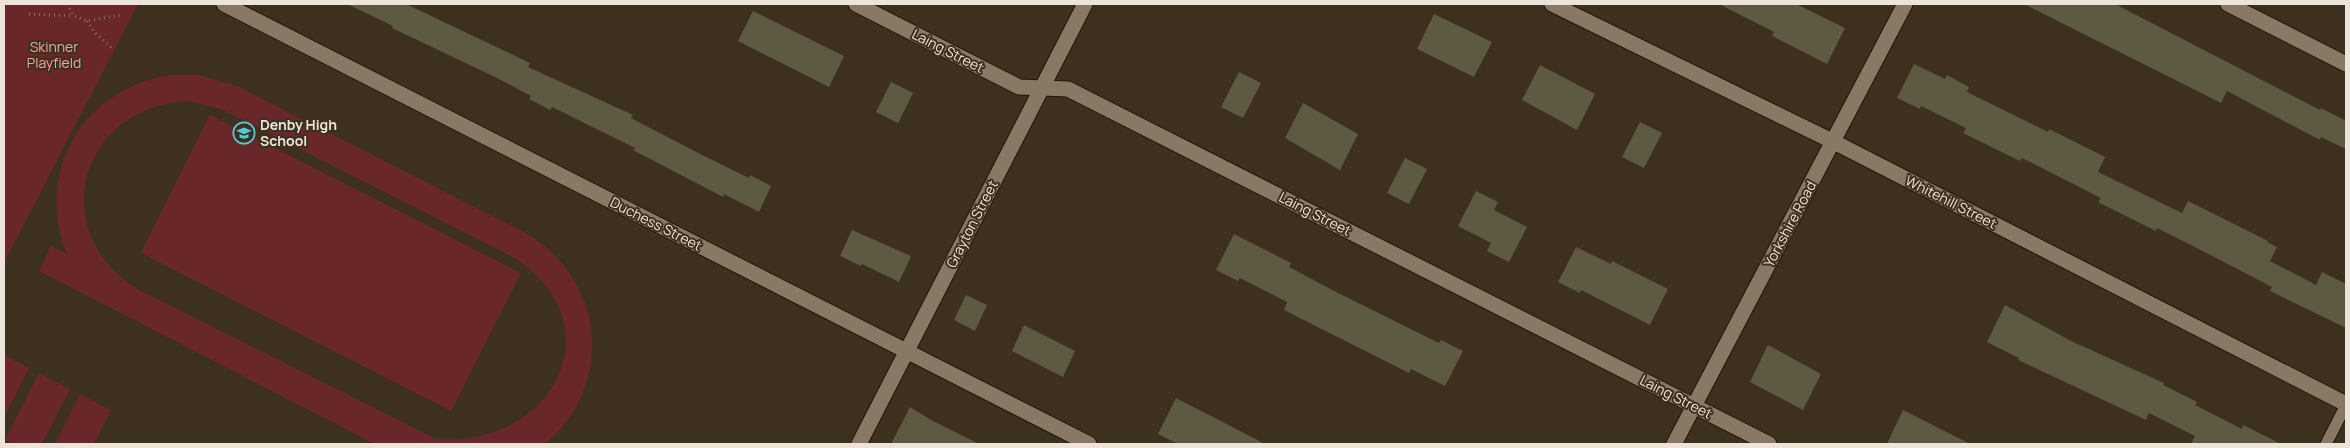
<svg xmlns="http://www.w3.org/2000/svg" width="2350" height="448" font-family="Manrope,sans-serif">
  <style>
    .green { fill: #69272a; fill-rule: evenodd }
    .building { fill: #5d5943 }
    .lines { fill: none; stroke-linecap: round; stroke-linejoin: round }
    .service-casing { stroke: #241707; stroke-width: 13 }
    .minor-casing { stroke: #241707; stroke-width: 17 }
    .path { stroke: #7e7364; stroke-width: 3; stroke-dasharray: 1 4; stroke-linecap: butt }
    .service { stroke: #887966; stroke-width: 11 }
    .minor { stroke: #887966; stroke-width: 15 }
    .labels { text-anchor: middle; stroke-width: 4; stroke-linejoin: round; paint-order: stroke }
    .park-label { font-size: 14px; fill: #fda0a0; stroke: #3d301f }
    .street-label { font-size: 14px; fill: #ece3d9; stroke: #3d301f }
    .poi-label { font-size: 14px; font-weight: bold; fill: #ece3d9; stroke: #3d301f; text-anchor: start }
  </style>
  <rect width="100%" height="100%" fill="#3d301f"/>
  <g class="green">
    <path d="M 4,4 L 138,4 L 4,263 Z"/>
    <path d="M 170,75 L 198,75 L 237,86 L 524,232 C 605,279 616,381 546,444 L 375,444 L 39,271 L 51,246 L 67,254 C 34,171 83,89 170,75 ZM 188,101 L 221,109 L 509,255 C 617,317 559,448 436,439 L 141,291 C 44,235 78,107 188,101 Z"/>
    <path d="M 210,115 L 521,273 L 451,411 L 141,253 Z"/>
    <path d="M 4,355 L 29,368 L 4,417 Z"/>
    <path d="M 39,373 L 70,389 L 42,444 L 12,444 L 5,440 Z"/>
    <path d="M 80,394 L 111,410 L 94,444 L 55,444 Z"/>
  </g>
  <g class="building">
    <path d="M 347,4 L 406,4 L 530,63 L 528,67 L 633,115 L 631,118 L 700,154 L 749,178 L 750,175 L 771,186 L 759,212 L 724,194 L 723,197 L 633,150 L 635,148 L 552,107 L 550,110 L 529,99 L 531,96 L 497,78 L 392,28 L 393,26 Z"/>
    <path d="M 1719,4 L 1796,4 L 1845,28 L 1827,64 L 1772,36 L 1774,32 Z"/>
    <path d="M 2024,4 L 2115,4 L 2320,110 L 2321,108 L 2346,121 L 2346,149 L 2321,137 L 2320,140 L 2227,91 L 2221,103 Z"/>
    <path d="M 753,11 L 844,56 L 829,87 L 738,41 Z"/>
    <path d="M 1434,14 L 1492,42 L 1474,77 L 1417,49 Z"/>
    <path d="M 1914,64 L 1945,79 L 1947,75 L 1969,87 L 1967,92 L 2048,132 L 2049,129 L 2105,157 L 2098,172 L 2182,213 L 2188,201 L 2268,241 L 2267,242 L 2277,247 L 2270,261 L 2316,285 L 2322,272 L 2346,284 L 2346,328 L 2270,291 L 2272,287 L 2193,246 L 2157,228 L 2156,231 L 2098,202 L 2101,198 L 2022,158 L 2020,161 L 1963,133 L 1966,128 L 1921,106 L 1920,109 L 1897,98 Z"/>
    <path d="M 1540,65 L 1595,94 L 1577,130 L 1522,100 Z"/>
    <path d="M 1239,72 L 1261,83 L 1243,118 L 1221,107 Z"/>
    <path d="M 891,82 L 913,93 L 898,123 L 876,112 Z"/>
    <path d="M 1303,103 L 1358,134 L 1340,170 L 1285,138 Z"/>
    <path d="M 1640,122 L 1662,133 L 1644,168 L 1622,157 Z"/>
    <path d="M 1405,158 L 1427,169 L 1409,204 L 1387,193 Z"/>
    <path d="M 1476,191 L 1498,202 L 1494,210 L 1527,227 L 1509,262 L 1487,251 L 1491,243 L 1458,226 Z"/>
    <path d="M 852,230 L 911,256 L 899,282 L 862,264 L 861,266 L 840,256 Z"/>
    <path d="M 1234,234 L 1291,263 L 1289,267 L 1336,292 L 1439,343 L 1441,340 L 1463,351 L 1445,386 L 1411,369 L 1409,373 L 1284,310 L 1287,302 L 1240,278 L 1238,281 L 1216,270 Z"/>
    <path d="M 1576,247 L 1611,264 L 1612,261 L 1668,289 L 1650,325 L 1581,290 L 1580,293 L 1558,282 Z"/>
    <path d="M 966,295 L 987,305 L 975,331 L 954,320 Z"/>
    <path d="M 2005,305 L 2071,341 L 2164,383 L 2163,385 L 2197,402 L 2195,405 L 2242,429 L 2243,425 L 2281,444 L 2191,444 L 2195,436 L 2149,413 L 2146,420 L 2018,360 L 2019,358 L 1987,342 Z"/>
    <path d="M 1024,325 L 1075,351 L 1063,377 L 1012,351 Z"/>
    <path d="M 1768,345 L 1821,374 L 1803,410 L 1750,382 Z"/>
    <path d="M 1176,398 L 1213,417 L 1265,444 L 1178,444 L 1158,434 Z"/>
    <path d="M 910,407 L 931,420 L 979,444 L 891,444 Z"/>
    <path d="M 1903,410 L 1970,444 L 1887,444 Z"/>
  </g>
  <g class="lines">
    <g class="service-casing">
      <path id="service" d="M 2326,444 L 2346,405"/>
    </g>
    <g class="minor-casing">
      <g id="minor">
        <path d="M 224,4 L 1089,444"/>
        <path d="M 856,4 L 1019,87 L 1068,89 L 1769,444"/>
        <path d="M 1552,4 L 1834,142 L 2346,404"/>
        <path d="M 2228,4 L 2346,64"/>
        <path d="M 859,444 L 1085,4"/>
        <path d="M 1674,444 L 1905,4"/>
      </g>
    </g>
    <g class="path">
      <path d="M 67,4 L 74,16 L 87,21 L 121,15"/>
      <path d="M 29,14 L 73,16"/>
      <path d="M 87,21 L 95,33 L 112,48"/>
    </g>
    <use href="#service" class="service"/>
    <use href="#minor" class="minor"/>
  </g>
  <defs>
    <g id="school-ring" transform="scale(1.125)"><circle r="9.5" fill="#3d301f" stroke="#52ccd6" stroke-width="1.5"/><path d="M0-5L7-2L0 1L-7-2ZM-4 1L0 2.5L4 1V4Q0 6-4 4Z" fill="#52ccd6"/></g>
  </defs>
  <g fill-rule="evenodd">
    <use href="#school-ring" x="244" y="133"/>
  </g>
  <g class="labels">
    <g class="park-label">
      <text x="54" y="52">Skinner<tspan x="54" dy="16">Playfield</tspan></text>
    </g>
    <g class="street-label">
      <text transform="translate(948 51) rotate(27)" y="5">Laing Street</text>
      <text transform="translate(1951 202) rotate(27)" y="5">Whitehill Street</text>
      <text transform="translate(1315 214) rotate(27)" y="5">Laing Street</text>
      <text transform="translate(656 224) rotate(27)" y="5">Duchess Street</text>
      <text transform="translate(972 224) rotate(-63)" y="5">Grayton Street</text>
      <text transform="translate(1790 224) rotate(-62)" y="5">Yorkshire Road</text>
      <text transform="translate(1676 397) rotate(27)" y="5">Laing Street</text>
    </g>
    <g class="poi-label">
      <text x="260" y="130">Denby High<tspan x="260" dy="16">School</tspan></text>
    </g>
  </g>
  <rect width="2350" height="448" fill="none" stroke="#ece3d9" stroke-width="10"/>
</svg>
